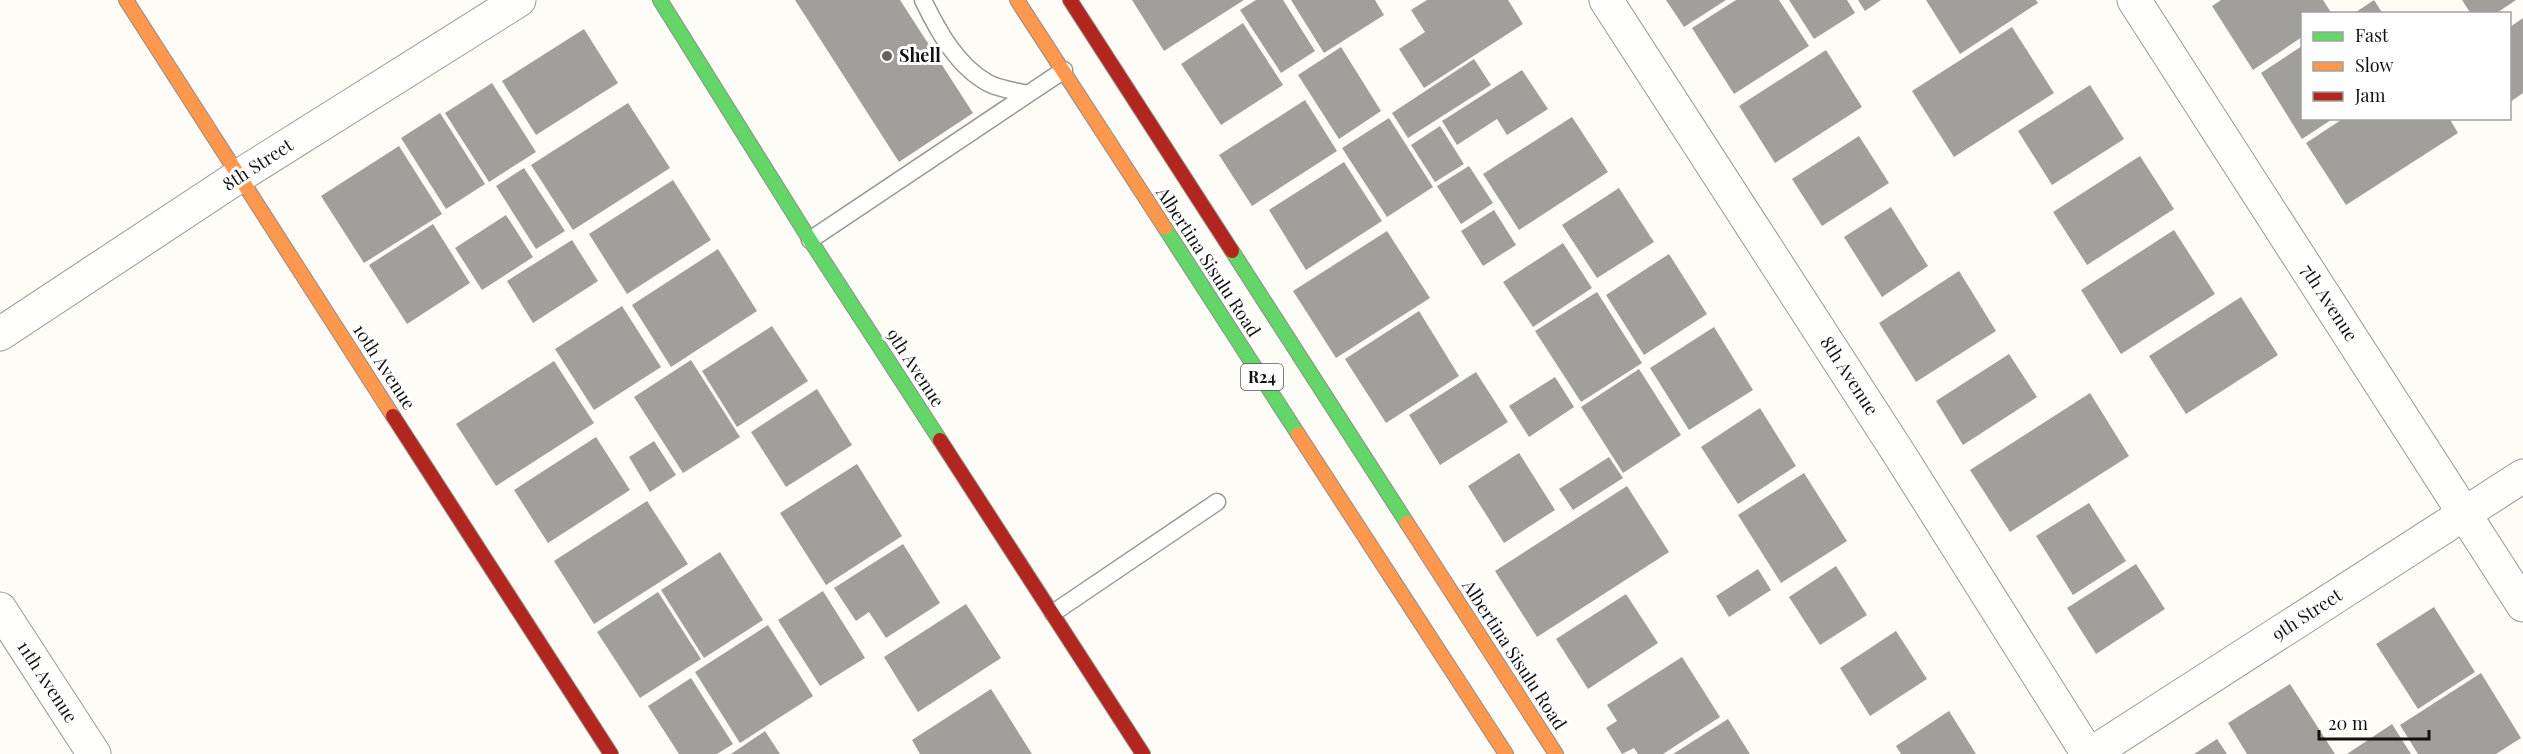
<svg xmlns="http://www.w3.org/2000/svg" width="2523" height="754" font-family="'Playfair Display',serif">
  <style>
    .building { fill: #a19f9c }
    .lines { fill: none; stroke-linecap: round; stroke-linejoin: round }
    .lane-casing { stroke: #979795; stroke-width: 19 }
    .street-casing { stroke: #979795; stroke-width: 35 }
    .fast-casing { stroke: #8e8d8b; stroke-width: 16 }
    .slow-casing { stroke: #8e8d8b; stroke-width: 16 }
    .jam-casing { stroke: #8e8d8b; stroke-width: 16 }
    .lane { stroke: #fffffe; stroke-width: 16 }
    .street { stroke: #fffffe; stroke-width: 33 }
    .fast { stroke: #63d668; stroke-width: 14 }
    .slow { stroke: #ff974d; stroke-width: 14 }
    .jam { stroke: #b3261e; stroke-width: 14 }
    .poi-dot { fill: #646362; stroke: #fff; stroke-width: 2 }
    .labels { text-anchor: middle; stroke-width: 6; stroke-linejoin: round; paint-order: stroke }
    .shield { fill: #fff; stroke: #585858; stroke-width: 1.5 }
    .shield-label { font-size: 16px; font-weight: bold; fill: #111 }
    .poi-label { font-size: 18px; font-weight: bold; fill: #111; stroke: #fff; text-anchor: start }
    .street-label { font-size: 18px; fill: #111; stroke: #fff }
  </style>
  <rect width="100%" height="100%" fill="#fdfcf7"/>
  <g class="building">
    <path d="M 795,0 L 900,0 L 973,113 L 899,162 Z"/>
    <path d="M 1132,0 L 1244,0 L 1164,51 Z"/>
    <path d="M 1256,0 L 1283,0 L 1315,51 L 1281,73 L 1240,10 Z"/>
    <path d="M 1291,0 L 1375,0 L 1384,15 L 1324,53 Z"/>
    <path d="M 1427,0 L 1508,0 L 1523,24 L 1424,88 L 1399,49 L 1425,32 L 1411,10 Z"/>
    <path d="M 1666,0 L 1726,0 L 1684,27 Z"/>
    <path d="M 1736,0 L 1779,0 L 1809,46 L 1734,94 L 1692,28 Z"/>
    <path d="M 1789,0 L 1847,0 L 1855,13 L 1814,39 Z"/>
    <path d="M 1858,0 L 1881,0 L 1865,11 Z"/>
    <path d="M 1926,0 L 2036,0 L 2038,3 L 1960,54 Z"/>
    <path d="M 2221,0 L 2323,0 L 2332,14 L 2302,14 L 2302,37 L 2253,70 L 2212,6 Z"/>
    <path d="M 2374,0 L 2383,14 L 2353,14 Z"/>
    <path d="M 2462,0 L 2516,0 L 2495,14 L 2471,14 Z"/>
    <path d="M 2523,18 L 2523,93 L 2510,102 L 2510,27 Z"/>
    <path d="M 1243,23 L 1283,85 L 1221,125 L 1181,64 Z"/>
    <path d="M 2012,27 L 2054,93 L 1954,157 L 1912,91 Z"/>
    <path d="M 584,29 L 618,83 L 536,135 L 502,81 Z"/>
    <path d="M 2302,46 L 2302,118 L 2334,118 L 2302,139 L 2261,73 Z"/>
    <path d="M 1341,47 L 1381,111 L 1339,139 L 1298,75 Z"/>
    <path d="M 1826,50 L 1862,107 L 1775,163 L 1739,106 Z"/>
    <path d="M 1474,59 L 1491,85 L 1408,138 L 1392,113 Z"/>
    <path d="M 1522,70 L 1548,109 L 1507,135 L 1497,119 L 1457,145 L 1442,121 Z"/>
    <path d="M 492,83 L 536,152 L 489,182 L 445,113 Z"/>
    <path d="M 2090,85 L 2124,139 L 2052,185 L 2018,131 Z"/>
    <path d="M 1305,100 L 1337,151 L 1252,206 L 1219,155 Z"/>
    <path d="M 628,103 L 670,168 L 573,230 L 531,165 Z"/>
    <path d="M 440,113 L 485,184 L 446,209 L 401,138 Z"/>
    <path d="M 1572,117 L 1608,172 L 1519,230 L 1483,174 Z"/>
    <path d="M 1389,118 L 1433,187 L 1387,217 L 1342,148 Z"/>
    <path d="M 2344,118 L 2449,118 L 2458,133 L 2346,205 L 2306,143 Z"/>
    <path d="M 1440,126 L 1464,164 L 1435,182 L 1411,145 Z"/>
    <path d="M 1859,136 L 1889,183 L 1822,226 L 1792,179 Z"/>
    <path d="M 399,146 L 442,214 L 364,263 L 321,196 Z"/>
    <path d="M 2140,156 L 2174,209 L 2087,265 L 2053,212 Z"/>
    <path d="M 1344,162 L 1382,221 L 1306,270 L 1269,210 Z"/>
    <path d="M 1469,166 L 1493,203 L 1461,224 L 1437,186 Z"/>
    <path d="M 524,168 L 565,231 L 536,249 L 496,186 Z"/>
    <path d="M 673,180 L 711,240 L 627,294 L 589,234 Z"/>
    <path d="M 1619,188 L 1654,242 L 1597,278 L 1562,225 Z"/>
    <path d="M 1891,207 L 1928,266 L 1882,297 L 1844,237 Z"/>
    <path d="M 1494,210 L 1516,245 L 1483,266 L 1461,231 Z"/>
    <path d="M 506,215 L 533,257 L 482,290 L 455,248 Z"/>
    <path d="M 433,224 L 470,283 L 407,324 L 369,265 Z"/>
    <path d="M 2174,230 L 2215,294 L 2121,354 L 2081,290 Z"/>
    <path d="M 1387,231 L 1430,298 L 1336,358 L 1293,291 Z"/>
    <path d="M 572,240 L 598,281 L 533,323 L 507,281 Z"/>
    <path d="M 1563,243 L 1592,288 L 1533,327 L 1503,282 Z"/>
    <path d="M 718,249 L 757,311 L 671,367 L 632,305 Z"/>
    <path d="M 1669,254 L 1707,314 L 1644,355 L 1606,295 Z"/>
    <path d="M 1959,271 L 1996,331 L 1916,382 L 1879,323 Z"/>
    <path d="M 1597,292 L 1642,363 L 1581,402 L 1535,331 Z"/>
    <path d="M 2241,297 L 2278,355 L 2186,414 L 2149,356 Z"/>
    <path d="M 622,306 L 661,367 L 594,410 L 555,349 Z"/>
    <path d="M 1419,311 L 1459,376 L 1386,423 L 1345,359 Z"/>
    <path d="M 772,326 L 808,381 L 737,427 L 702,371 Z"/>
    <path d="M 1714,327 L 1753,390 L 1689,430 L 1650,368 Z"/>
    <path d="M 2009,354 L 2037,397 L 1963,445 L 1936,401 Z"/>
    <path d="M 691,360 L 740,437 L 683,473 L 634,397 Z"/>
    <path d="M 554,361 L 594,423 L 496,486 L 456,424 Z"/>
    <path d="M 1639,369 L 1681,435 L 1623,473 L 1581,407 Z"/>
    <path d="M 1476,372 L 1508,422 L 1440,465 L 1409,415 Z"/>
    <path d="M 1555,377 L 1574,407 L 1529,437 L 1509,406 Z"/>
    <path d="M 817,389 L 852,445 L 786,487 L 751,432 Z"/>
    <path d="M 2090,393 L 2129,456 L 2010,532 L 1970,470 Z"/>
    <path d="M 1760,408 L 1796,466 L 1738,504 L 1701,447 Z"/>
    <path d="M 596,437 L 630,490 L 548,543 L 514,490 Z"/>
    <path d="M 654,441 L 676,475 L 650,492 L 629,457 Z"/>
    <path d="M 1519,453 L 1555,510 L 1504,543 L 1468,486 Z"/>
    <path d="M 1609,457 L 1623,478 L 1573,510 L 1559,489 Z"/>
    <path d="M 857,464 L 902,536 L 826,585 L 780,513 Z"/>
    <path d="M 1804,473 L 1847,541 L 1781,583 L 1738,515 Z"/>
    <path d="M 1627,486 L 1669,552 L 1537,637 L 1495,571 Z"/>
    <path d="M 647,501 L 688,564 L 594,624 L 554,561 Z"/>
    <path d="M 2089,503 L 2126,561 L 2073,595 L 2036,536 Z"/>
    <path d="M 903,544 L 940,603 L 886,638 L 869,612 L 856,621 L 834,588 Z"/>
    <path d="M 720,552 L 763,620 L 704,658 L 661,590 Z"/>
    <path d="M 2136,564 L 2165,609 L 2096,654 L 2067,608 Z"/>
    <path d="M 1836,566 L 1867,615 L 1820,645 L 1789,597 Z"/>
    <path d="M 1758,569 L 1771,590 L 1729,617 L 1716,596 Z"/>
    <path d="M 823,591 L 865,658 L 820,686 L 778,620 Z"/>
    <path d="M 658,592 L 701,659 L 640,698 L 597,632 Z"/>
    <path d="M 1626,594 L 1658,643 L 1588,689 L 1556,639 Z"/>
    <path d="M 966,604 L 1001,658 L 918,712 L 884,657 Z"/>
    <path d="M 2434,607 L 2475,672 L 2418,709 L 2376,644 Z"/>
    <path d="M 768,625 L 813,696 L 740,743 L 695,672 Z"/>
    <path d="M 1896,631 L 1927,679 L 1870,716 L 1840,668 Z"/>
    <path d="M 1682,657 L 1720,717 L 1663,754 L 1638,754 L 1634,748 L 1622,754 L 1606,728 L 1617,721 L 1607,705 Z"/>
    <path d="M 2481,673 L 2521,738 L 2496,754 L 2418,754 L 2400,725 Z"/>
    <path d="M 691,678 L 733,744 L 717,754 L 679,754 L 648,706 Z"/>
    <path d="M 2290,684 L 2335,754 L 2247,754 L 2228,723 Z"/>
    <path d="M 991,689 L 1032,754 L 920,754 L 912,740 Z"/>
    <path d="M 1949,711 L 1976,754 L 1901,754 L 1896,746 Z"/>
    <path d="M 1728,719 L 1750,754 L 1673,754 Z"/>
    <path d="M 2392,724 L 2411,754 L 2347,754 Z"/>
    <path d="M 765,731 L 780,754 L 731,754 Z"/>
    <path d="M 2217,739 L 2227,754 L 2194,754 Z"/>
  </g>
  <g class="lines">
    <g class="lane-casing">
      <g id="lane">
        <path d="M 923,0 C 938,31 957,66 988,83 C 999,89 1015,91 1028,94"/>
        <path d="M 810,240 L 1064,70"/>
        <path d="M 1053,613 L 1217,502"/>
      </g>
    </g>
    <g class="street-casing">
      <g id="street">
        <path d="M 1606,0 L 1898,452 L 2088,754"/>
        <path d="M 2134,0 L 2523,605"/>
        <path d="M 0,334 L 239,176 L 519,0"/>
        <path d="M 0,609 L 94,754"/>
        <path d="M 2091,754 L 2523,476"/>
      </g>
    </g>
    <g class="fast-casing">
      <g id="fast">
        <path d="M 660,0 L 810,240 L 940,440"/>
        <path d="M 1165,228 L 1298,434"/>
        <path d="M 1232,251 L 1407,523"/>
      </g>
    </g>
    <g class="slow-casing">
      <g id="slow">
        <path d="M 126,0 L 393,416"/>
        <path d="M 1017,0 L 1165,228"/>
        <path d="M 1298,434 L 1506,754"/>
        <path d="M 1407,523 L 1556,754"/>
      </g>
    </g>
    <g class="jam-casing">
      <g id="jam">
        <path d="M 1070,0 L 1232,251"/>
        <path d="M 393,416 L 611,754"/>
        <path d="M 940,440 L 1143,754"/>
      </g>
    </g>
    <use href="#lane" class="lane"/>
    <use href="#street" class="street"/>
    <use href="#fast" class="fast"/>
    <use href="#slow" class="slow"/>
    <use href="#jam" class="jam"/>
  </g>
  <circle class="poi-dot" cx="887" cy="56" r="6"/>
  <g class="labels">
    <rect class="shield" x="1241" y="364" width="42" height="26" rx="4.5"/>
    <g class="shield-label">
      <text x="1262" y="383">R24</text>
    </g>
    <g class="poi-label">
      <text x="899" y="62">Shell</text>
    </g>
    <g class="street-label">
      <text transform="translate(258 165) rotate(-33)" y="6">8th Street</text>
      <text transform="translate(1208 262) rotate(57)" y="6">Albertina Sisulu Road</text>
      <text transform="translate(2329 303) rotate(57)" y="6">7th Avenue</text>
      <text transform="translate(384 367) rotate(57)" y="6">10th Avenue</text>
      <text transform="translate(915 368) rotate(57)" y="6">9th Avenue</text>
      <text transform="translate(1849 376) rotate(57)" y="6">8th Avenue</text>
      <text transform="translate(2307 615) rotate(-33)" y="6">9th Street</text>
      <text transform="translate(1514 655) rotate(57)" y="6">Albertina Sisulu Road</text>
      <text transform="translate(47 682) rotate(57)" y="6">11th Avenue</text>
    </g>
  </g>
  <rect x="2301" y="12" width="210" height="108" fill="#ffffff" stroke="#a0a0a0" stroke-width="1.5"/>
  <rect x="2313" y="32" width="30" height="9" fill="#63d668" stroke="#a0a0a0" stroke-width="1.5"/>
  <text x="2355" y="42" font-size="18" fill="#111111">Fast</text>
  <rect x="2313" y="62" width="30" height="9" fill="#ff974d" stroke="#a0a0a0" stroke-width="1.5"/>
  <text x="2355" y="72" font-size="18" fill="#111111">Slow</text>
  <rect x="2313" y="92" width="30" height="9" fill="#b3261e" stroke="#a0a0a0" stroke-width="1.5"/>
  <text x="2355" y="102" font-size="18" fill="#111111">Jam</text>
  <path d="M2319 730v9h110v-9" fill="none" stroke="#111111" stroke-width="3"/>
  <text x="2328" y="730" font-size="18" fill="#111111" stroke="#ffffff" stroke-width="4.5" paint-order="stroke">20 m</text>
</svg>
